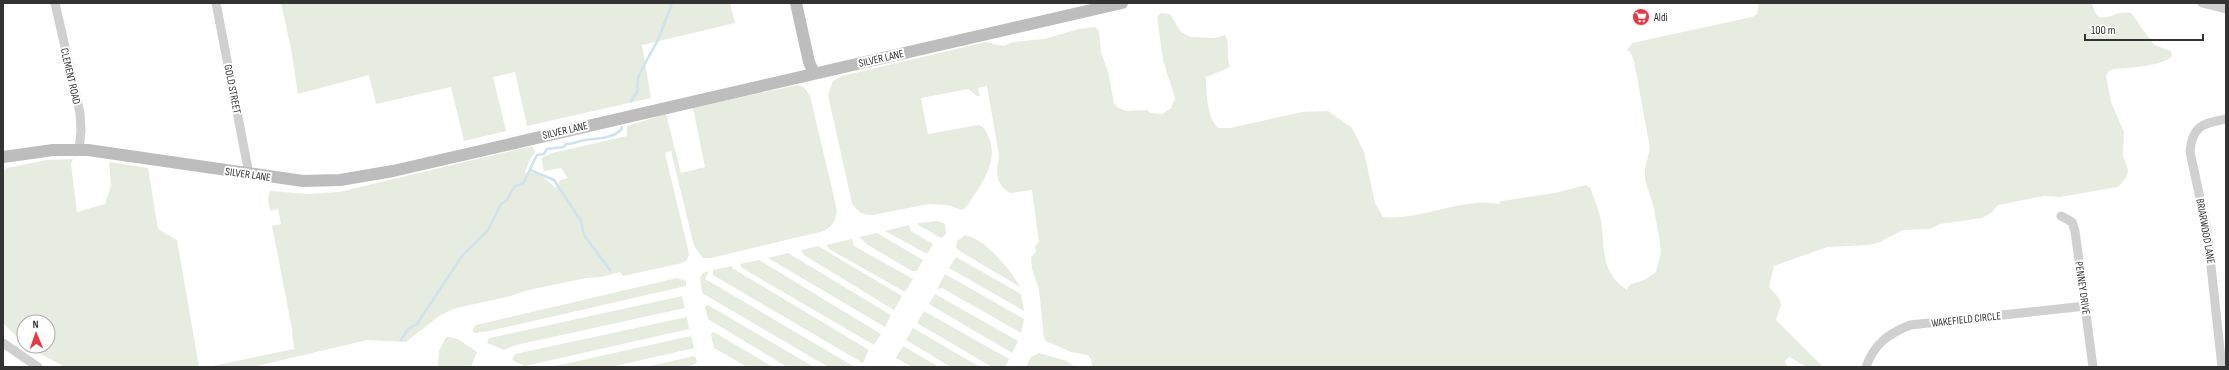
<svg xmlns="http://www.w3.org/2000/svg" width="2229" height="370" font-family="'Sofia Sans Condensed',sans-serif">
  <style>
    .green { fill: #e6ecdf }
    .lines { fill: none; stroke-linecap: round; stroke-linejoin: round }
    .stream { stroke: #cfe2ee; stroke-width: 2.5 }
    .street { stroke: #d0d0d0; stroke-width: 9 }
    .secondary { stroke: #bdbdbd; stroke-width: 12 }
    .labels { text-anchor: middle; stroke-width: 4; stroke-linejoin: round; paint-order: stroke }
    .poi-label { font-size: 11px; fill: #333; stroke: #fff; text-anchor: start }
    .street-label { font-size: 11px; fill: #333; stroke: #fff }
  </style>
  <rect width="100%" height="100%" fill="#fff"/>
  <g class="green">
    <path d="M 281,3 L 730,3 L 735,23 L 642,45 L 651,98 L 527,126 L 515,72 L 493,77 L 506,131 L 464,141 L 451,87 L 376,104 L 369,75 L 298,94 L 291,49 Z"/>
    <path d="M 1759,3 L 2092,3 C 2098,33 2116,6 2132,14 L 2154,45 L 2171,51 L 2172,56 C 2164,66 2128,68 2114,69 L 2109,71 L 2106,76 L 2111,102 L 2124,132 L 2123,155 L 2128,170 L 2127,176 L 2121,184 L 2117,187 L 2060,197 L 2044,196 L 1998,205 L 1991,213 L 1982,218 L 1940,224 L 1930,229 L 1903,230 L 1880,242 L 1869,245 L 1827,247 L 1774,266 L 1769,287 L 1779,298 L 1781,305 L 1776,320 L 1823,367 L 1807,367 L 1789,357 L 1785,361 L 1788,367 L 1092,367 L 1091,359 L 1088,355 L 1071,352 L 1046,341 L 1044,338 L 1039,289 L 1032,269 L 1031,257 L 1036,252 L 1035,246 L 1039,242 L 1032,190 L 1010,193 L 1003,188 L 998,180 L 997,171 L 999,155 L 987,86 L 978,88 L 980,96 L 977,96 L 968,89 L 921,98 L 928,134 L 978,125 C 984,126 986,131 988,136 C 1000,161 981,184 968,205 L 962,210 L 947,205 L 929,204 L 872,215 C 862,215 858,212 852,203 L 828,95 L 833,81 L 842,76 L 986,42 L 1003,46 L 1013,42 L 1044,39 L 1079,29 L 1095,27 L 1099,31 L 1101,52 L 1108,72 L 1114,103 L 1117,107 L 1126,111 L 1147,110 L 1151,113 L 1162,114 L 1171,108 L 1175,98 L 1163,60 L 1157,17 L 1161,13 L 1170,14 L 1181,32 L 1190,37 L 1215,38 L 1225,35 C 1231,46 1225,55 1230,66 L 1226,69 L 1206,77 C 1206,90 1207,121 1219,128 L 1230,128 L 1302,112 L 1328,111 L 1352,128 L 1364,152 L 1375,203 L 1383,217 C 1418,221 1467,196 1498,204 L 1501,201 L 1555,193 L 1586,185 L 1590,188 C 1594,198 1599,210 1601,221 C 1605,248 1600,272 1627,290 L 1629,285 L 1644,280 L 1656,272 L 1661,252 L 1659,236 L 1653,205 L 1645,180 L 1645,169 L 1650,148 L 1634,61 L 1631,53 L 1627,50 L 1632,43 L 1752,17 L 1757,14 Z"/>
    <path d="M 797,85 L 804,87 L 810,96 L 837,210 C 836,220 833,226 824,231 L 711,258 L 703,258 L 694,246 L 671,151 L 665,153 L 689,254 L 687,260 L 682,263 L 623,276 L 620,272 L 601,277 L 586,278 L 529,290 L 507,297 L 456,308 L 439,316 L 406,342 L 367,340 L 253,367 L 208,367 L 294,349 L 292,329 L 272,226 L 281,224 L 278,209 L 270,211 L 268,198 L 270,191 L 308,194 L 339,192 L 532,146 L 535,152 L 530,159 L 525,173 C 538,171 547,179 555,188 L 561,180 L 568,178 L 561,168 L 544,171 L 541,158 L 552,153 L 627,136 L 627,126 L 666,114 L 681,173 L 705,167 L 693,108 Z"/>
    <path d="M 73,159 L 71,164 L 77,212 L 105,204 L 111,186 L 109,162 L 148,168 L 158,229 L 177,240 L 199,367 L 65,367 L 26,346 L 48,346 L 48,322 L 24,322 L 24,344 L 3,323 L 3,169 L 46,160 Z"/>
    <path d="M 938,221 L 945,224 L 946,234 L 941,238 L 918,225 L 918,223 Z"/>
    <path d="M 909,225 L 911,231 L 933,244 L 927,254 L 885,231 Z"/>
    <path d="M 877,233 L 923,260 L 917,271 L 912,271 L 868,245 L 859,237 Z"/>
    <path d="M 965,235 C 984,238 1011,270 1020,287 L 958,250 L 956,247 L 957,241 Z"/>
    <path d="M 852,239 L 854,246 L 913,279 L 905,292 L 829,249 L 826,245 Z"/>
    <path d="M 818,246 L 902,296 L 894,310 L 804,255 L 801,250 Z"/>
    <path d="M 788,253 L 891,315 L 885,327 L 768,258 Z"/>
    <path d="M 956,257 L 1021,294 L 1024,311 L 949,268 Z"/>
    <path d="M 759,260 L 881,334 L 874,345 L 742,268 L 740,264 Z"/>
    <path d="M 732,266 L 732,268 L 869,350 L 863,363 L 713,275 L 713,270 Z"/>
    <path d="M 709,271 L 705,279 L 855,367 L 828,367 L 702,293 L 700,278 L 703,273 Z"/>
    <path d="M 945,274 L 1024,319 L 1021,333 L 942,288 L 937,289 Z"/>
    <path d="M 677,278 L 686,281 L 686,286 L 489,331 L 475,333 L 472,331 L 476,325 Z"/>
    <path d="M 935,294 L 1018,341 L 1012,353 L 929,304 Z"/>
    <path d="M 682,296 L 685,308 L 516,345 L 504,350 L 487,343 L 489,338 L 499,336 Z"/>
    <path d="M 708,305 L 814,367 L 787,367 L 708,319 L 705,307 Z"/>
    <path d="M 924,311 L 1009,359 L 1005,367 L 992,367 L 917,323 Z"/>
    <path d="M 687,317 L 689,329 L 525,366 L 512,360 L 515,354 Z"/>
    <path d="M 913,328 L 980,367 L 951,367 L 906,340 Z"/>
    <path d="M 712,332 L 714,332 L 773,367 L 747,367 L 714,348 L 711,335 Z"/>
    <path d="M 691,336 L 694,348 L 611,367 L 551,367 Z"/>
    <path d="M 448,337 L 458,339 L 477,352 L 471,367 L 438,367 L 439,350 L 446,338 Z"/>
    <path d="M 903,346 L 939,367 L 912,367 L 896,358 Z"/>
    <path d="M 1039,353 L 1067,361 L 1075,367 L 1026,367 L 1031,357 Z"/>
    <path d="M 695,356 L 697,362 C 692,370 656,367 645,367 Z"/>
  </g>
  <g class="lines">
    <g class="stream">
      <path d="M 631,101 L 637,92 L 638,78 L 642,69 L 659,38 L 672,3"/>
      <path d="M 530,170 L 554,180 L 581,221 L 584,235 L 610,270"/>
      <path d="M 401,340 L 408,329 L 417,324 L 462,256 L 488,230 L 501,204 L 506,201 L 515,186 L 523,184 L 537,155 L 544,154 L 547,149 L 564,147 L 566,144 C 573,144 578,141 585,140 C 598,138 611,139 621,130 L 622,127"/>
    </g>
    <g class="street">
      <path d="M 55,3 L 80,113 L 81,131 L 79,150"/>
      <path d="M 216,3 L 249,174"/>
      <path d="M 2202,3 L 2226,9"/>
      <path d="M 2061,216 L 2072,222 L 2075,231 L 2093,367"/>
      <path d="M 3,343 L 38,367"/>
      <path d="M 1866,367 C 1874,344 1888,334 1910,325 L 2086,306"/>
      <path d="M 2222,367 L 2207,230 L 2190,152 C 2192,126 2203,123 2226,119"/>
    </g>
    <g class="secondary">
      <path d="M 796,3 L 809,62 L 814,73"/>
      <path d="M 3,157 L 53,150 L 88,150 L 303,181 L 340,180 L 393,171 L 1122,3"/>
    </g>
  </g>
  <defs>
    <g id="supermarket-disc" transform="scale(0.9)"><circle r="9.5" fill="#e63946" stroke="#fff"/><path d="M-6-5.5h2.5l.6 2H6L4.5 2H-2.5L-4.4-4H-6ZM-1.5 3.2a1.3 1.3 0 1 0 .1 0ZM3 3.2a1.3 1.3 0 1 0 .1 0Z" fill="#fff"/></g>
  </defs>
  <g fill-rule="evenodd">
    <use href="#supermarket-disc" x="1641" y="17"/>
  </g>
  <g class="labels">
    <g class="poi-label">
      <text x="1654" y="21">Aldi</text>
    </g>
    <g class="street-label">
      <text transform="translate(881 58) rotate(-13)" y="4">SILVER LANE</text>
      <text transform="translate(71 76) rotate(77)" y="4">CLEMENT ROAD</text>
      <text transform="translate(233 89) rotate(79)" y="4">GOLD STREET</text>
      <text transform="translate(565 130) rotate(-13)" y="4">SILVER LANE</text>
      <text transform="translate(248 174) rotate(8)" y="4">SILVER LANE</text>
      <text transform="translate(2206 231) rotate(80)" y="4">BRIARWOOD LANE</text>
      <text transform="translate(2083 288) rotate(82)" y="4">PENNEY DRIVE</text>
      <text transform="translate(1966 319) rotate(-6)" y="4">WAKEFIELD CIRCLE</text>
    </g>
  </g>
  <rect width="2229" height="370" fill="none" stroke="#333333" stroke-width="8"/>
  <g transform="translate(36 334) rotate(358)"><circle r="19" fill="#ffffff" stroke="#adadad"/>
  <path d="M0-3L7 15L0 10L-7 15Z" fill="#e63946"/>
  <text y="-6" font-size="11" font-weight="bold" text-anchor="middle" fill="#333333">N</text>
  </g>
  <path d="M2085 34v6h118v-6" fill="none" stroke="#333333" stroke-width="2"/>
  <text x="2091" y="34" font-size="12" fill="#333333" stroke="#ffffff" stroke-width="3" paint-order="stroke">100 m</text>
</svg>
